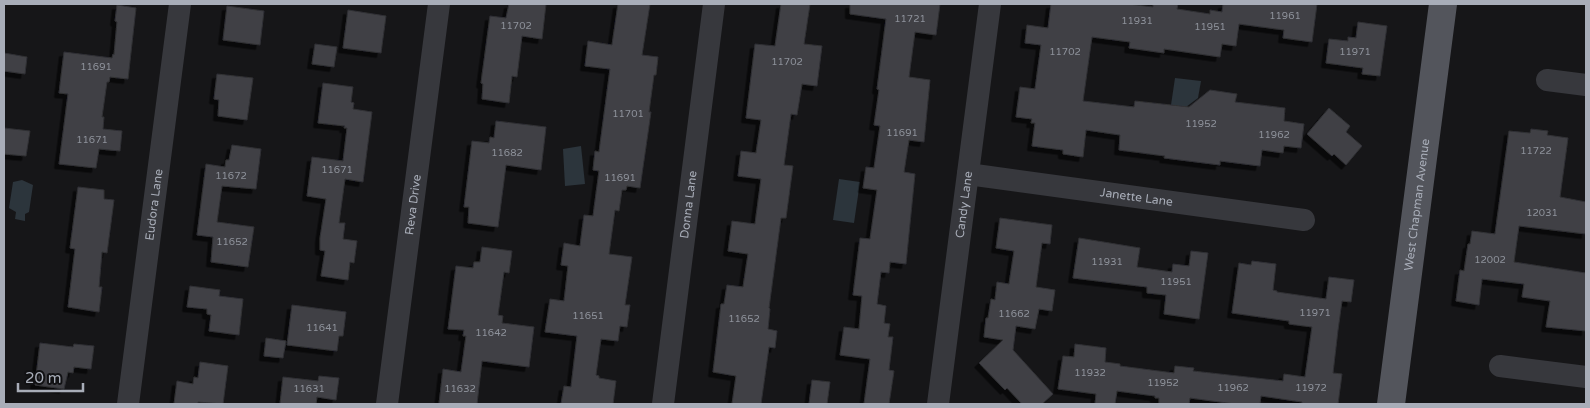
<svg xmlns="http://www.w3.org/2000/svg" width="1590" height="408" viewBox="0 0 1590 408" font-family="'Varela Round',sans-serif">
<defs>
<filter id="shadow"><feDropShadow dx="-4.5" dy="4.5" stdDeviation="0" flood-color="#0009"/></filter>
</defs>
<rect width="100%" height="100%" fill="#161618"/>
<!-- water -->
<g fill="#2c353c">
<path d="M1175 78 1201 81 1198 98 1186 107 1171 105Z"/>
<path d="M581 146 585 184 565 186 563 149Z"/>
<path d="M839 179 860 182 854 223 833 220Z"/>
<path d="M22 180 33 185 29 212 25 214V221L15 219 16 212 9 208 13 182Z"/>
</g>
<!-- building -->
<g fill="#404145" stroke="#303034" filter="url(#shadow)">
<path d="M509 4H546L542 39 522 36 517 77 512 76 509 103 482 99 483 84 481 83 490 16 506 18Z"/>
<path d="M618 4H650L642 55 658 57 656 75H654L649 112H651L640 188 627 186 626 190H622L619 211 615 210 609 254 632 257 625 305H630L627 327 620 326 618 341 601 339 596 375 599 376V378L616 381 613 404H561L564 386 571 387 577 336 545 332 550 299 564 301 568 266 561 265 564 243 580 246 584 215 593 216 599 171 593 170 595 151 599 152 610 69 585 66 588 41 612 45Z"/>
<path d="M781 4H810L804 44 822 46 817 86 802 84 797 115 791 114 784 165 793 166 786 218H781L769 308 770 309 768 329 777 331 775 348 769 347 761 404H732L736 376 713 372 721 304H724L727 285 743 287 748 254 728 251 732 221 755 224 761 179 738 176 741 151 756 153 761 120 746 118 755 44 775 46Z"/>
<path d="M850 4H940L936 35 915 32 909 77 930 80 924 142 909 140 904 172 915 174 906 264 890 262 889 273 881 272 877 304 886 306 884 323 890 324 888 337H893L889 370 894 371 889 404H864L870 359 840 355 844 327 859 329 862 296 853 295 860 238 870 239 877 190 863 188 866 167 874 168 880 126 874 125 879 90 877 89 886 19 850 14Z"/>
<path d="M1051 4H1128L1153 7V4H1178L1177 9 1210 14V10L1222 12 1223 4H1317L1312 42 1283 38 1284 30 1239 24 1236 46 1222 44 1220 57 1164 49V53L1129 48 1130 42 1092 37 1083 101 1134 107 1135 101 1189 107 1210 90 1237 94 1235 102 1285 108 1284 121 1304 124 1301 148 1284 146 1283 153 1262 150 1260 166 1220 161V165L1164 158 1165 156 1119 150 1120 135 1086 130 1083 157 1063 154V150L1032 146 1035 123H1031L1032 119 1016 117 1020 87 1035 89 1041 45 1025 43 1027 25 1048 28Z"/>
<path d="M117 5 136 8 128 79 110 77 109 82H107L102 117H104L103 129 122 131 120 151 99 149 96 168 59 164 68 94 59 93 64 52 112 58 113 54 114 55 117 22 115 21Z"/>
<path d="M227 6 264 11 260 45 223 40Z"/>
<path d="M348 10 386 16 381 53 343 48Z"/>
<path d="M1358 22 1387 26 1380 76 1362 74 1363 68 1326 63 1329 39 1348 41V37L1356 38Z"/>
<path d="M315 44 337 47 334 67 312 64Z"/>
<path d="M4 53 27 57 25 74 4 71Z"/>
<path d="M217 74 253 78 247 120 218 116 219 100 214 99Z"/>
<path d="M323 83 353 87 351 102 354 103 353 109 372 112 363 182 345 179 339 223H345L343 239 357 241 354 263 350 262 348 280 321 276 325 251 320 250V238L326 199 307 196 312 157 343 161 347 128H344L345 126 318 123Z"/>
<path d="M1329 108 1350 126 1346 132 1362 146 1346 165 1334 154 1332 156 1307 134Z"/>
<path d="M496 121 546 127 541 170 506 165 498 227 468 223 469 207H464L472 141 489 143 490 137 494 138Z"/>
<path d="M4 128 30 131 26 156 4 154Z"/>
<path d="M1531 129 1548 131 1547 135 1568 138 1560 197 1586 202V234L1519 226 1514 262 1586 273V331L1546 327 1550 301 1522 297 1524 284 1482 279 1479 305 1456 301 1460 270 1464 271 1468 244H1470L1472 231 1495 234 1509 131 1530 133Z"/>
<path d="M232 145 261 149 256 189 222 186 217 222 254 227 248 267 211 262 213 237 197 235 206 164 225 167 226 160H229Z"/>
<path d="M78 187 104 190V199L114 200 107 253 102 252 99 287H102L99 312 68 307 75 249 70 248Z"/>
<path d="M1000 218 1052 225 1050 244 1042 243 1036 287 1055 290 1052 311 1039 309 1035 329 1016 326 1013 350 1053 394 1042 404H1022L1007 388 1005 390 979 363 1003 340 984 337 986 318H988L991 299 995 300 997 282 1009 284 1014 251 996 248Z"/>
<path d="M1079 238 1140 248 1137 267 1172 272 1173 264 1189 266 1191 251 1208 253 1199 319 1164 314 1166 295 1147 293V287L1073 278Z"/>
<path d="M482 247 512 251 509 273 504 272 498 315 503 316 502 323 534 327 529 367 482 361 477 404H439L443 369 461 372 466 336H463L464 330 448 329 456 266 473 268 474 262H480Z"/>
<path d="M1252 261 1276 264 1273 290 1277 291V292L1326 299 1329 277 1354 280 1351 302 1342 301 1338 330 1333 373 1342 374 1338 404H1302V402L1261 396 1260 404H1235L1190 398 1189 404H1159V398H1155V396L1117 391 1115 404H1095L1096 394 1058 389 1063 356 1074 357 1075 344 1106 348 1105 362 1120 364V366L1174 373 1175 366 1194 368 1193 371 1283 381 1284 374 1305 377 1312 327 1289 324V321L1232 313 1239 263 1251 265Z"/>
<path d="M190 286 220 290 219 296 243 299 239 335 209 331 211 315 207 314V309L187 307Z"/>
<path d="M292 305 346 312 343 336H339L337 351 287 345Z"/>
<path d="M266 338 286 341 283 358 264 356Z"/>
<path d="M40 343 73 347 74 344 94 346 91 369 74 367 73 373 68 372 64 389 35 385Z"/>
<path d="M200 362 228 366 223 404 198 402V404H174L177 381 193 384 194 377 198 378Z"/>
<path d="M319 376 339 378 336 400 317 397 316 404H280L283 377 318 381Z"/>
<path d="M812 380 830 382 827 404H809Z"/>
</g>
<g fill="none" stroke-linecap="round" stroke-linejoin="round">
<!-- minor -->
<g stroke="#37383d" stroke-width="22">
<path d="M1547 80 1586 85"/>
<path id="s1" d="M968 174 1304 220"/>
<path d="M1500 366 1586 377"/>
<path id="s2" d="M128 404 180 4"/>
<path id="s3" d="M387 404 439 4"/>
<path id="s4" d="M663 404 714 4"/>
<path id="s5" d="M938 404 990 4"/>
</g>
<!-- primary -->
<path stroke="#53555c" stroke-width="28" id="s6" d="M1391 404 1443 4"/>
</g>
<g text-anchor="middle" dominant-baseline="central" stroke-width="5" stroke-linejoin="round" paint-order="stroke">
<!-- number labels -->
<g font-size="10" fill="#8e929b">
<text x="1285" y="16">11961</text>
<text x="910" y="19">11721</text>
<text x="1137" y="21">11931</text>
<text x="516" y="26">11702</text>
<text x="1210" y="27">11951</text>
<text x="1065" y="52">11702</text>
<text x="1355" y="52">11971</text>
<text x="787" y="62">11702</text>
<text x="96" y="67">11691</text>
<text x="628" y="114">11701</text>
<text x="1201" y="124">11952</text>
<text x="902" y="133">11691</text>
<text x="1274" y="135">11962</text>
<text x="92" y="140">11671</text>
<text x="1536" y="151">11722</text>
<text x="507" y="153">11682</text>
<text x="337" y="170">11671</text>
<text x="231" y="176">11672</text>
<text x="620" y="178">11691</text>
<text x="1542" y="213">12031</text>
<text x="232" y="242">11652</text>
<text x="1490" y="260">12002</text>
<text x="1107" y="262">11931</text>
<text x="1176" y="282">11951</text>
<text x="1315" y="313">11971</text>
<text x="1014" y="314">11662</text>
<text x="588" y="316">11651</text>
<text x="744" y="319">11652</text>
<text x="322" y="328">11641</text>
<text x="491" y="333">11642</text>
<text x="1090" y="373">11932</text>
<text x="1163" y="383">11952</text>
<text x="1233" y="388">11962</text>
<text x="1311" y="388">11972</text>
<text x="309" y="389">11631</text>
<text x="460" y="389">11632</text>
</g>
<!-- street labels -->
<g font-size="12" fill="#a8adb8" stroke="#111113">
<text stroke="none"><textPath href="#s1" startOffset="170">Janette Lane</textPath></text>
<text stroke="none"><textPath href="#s2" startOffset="201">Eudora Lane</textPath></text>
<text stroke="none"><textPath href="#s3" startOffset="201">Reva Drive</textPath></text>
<text stroke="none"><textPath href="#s4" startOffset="201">Donna Lane</textPath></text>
<text stroke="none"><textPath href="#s5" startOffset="201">Candy Lane</textPath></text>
<text stroke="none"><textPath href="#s6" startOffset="201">West Chapman Avenue</textPath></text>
</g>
</g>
<!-- border -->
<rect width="1590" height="408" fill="none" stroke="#a8adb8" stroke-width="10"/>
<!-- scale -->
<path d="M18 383v8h65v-8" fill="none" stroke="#a8adb8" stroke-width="2.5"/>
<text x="25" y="383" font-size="15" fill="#a8adb8" stroke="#111113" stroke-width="4" paint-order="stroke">20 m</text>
</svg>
